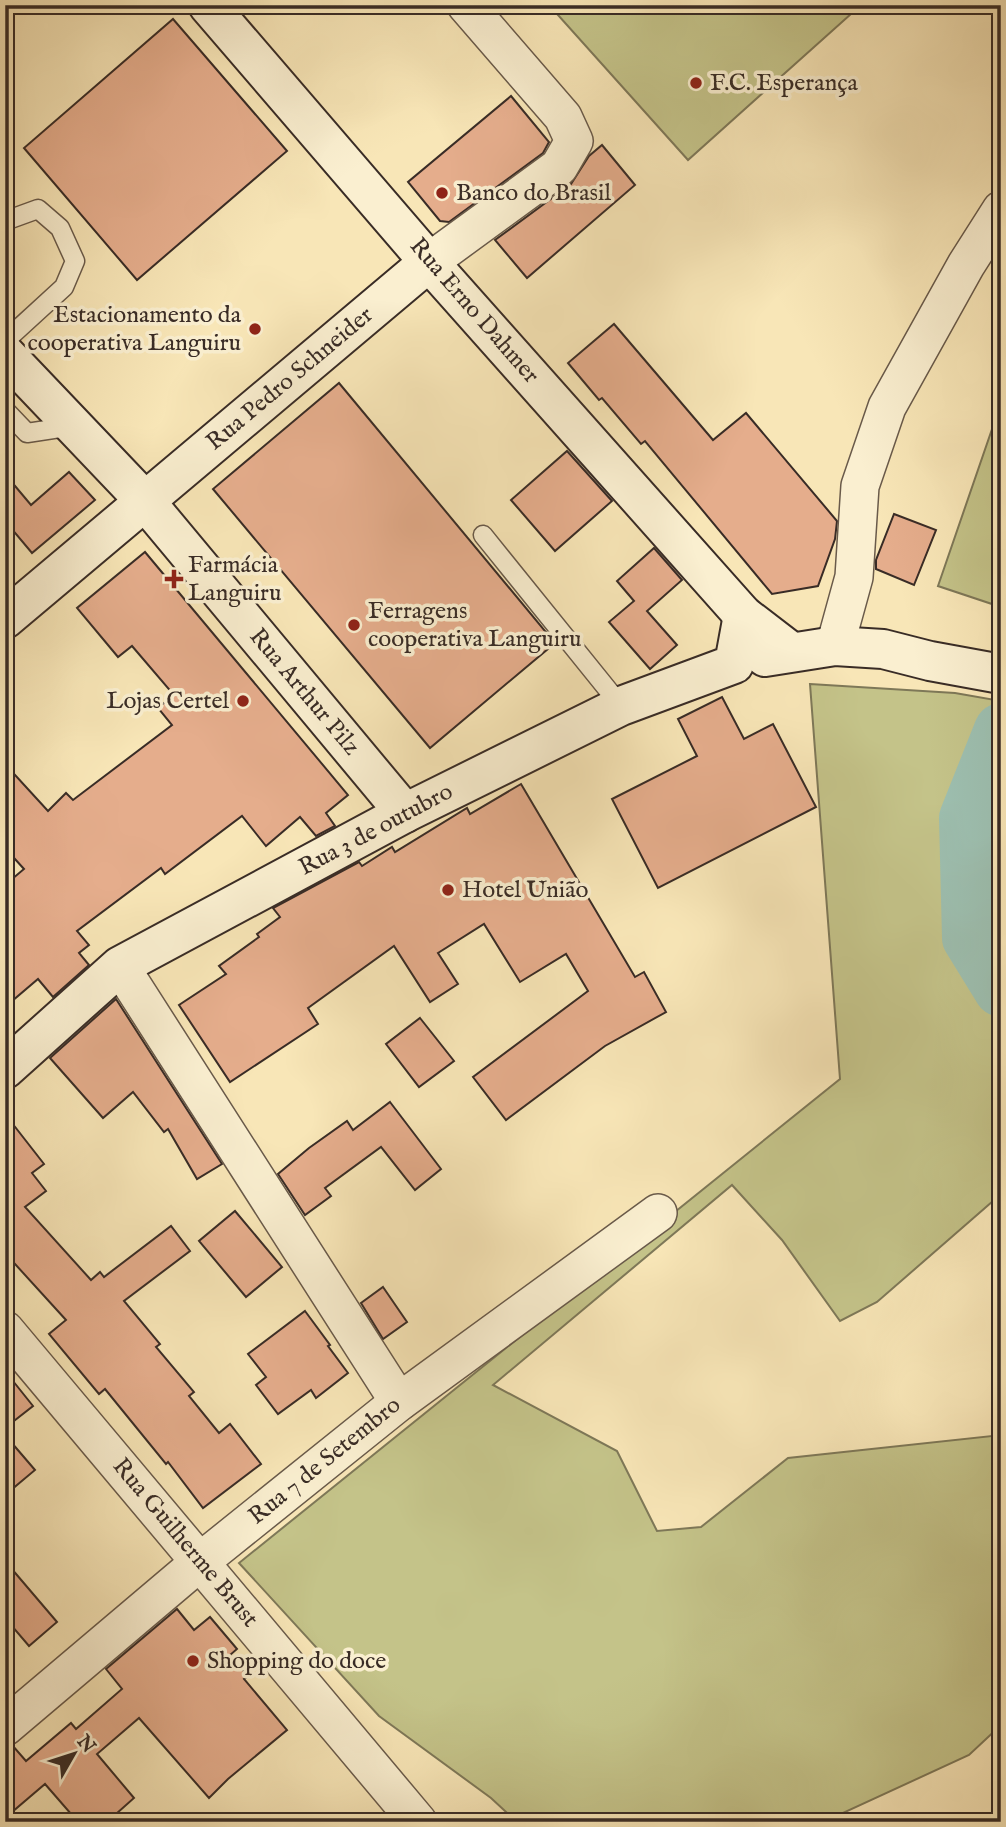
<svg xmlns="http://www.w3.org/2000/svg" width="1006" height="1827" viewBox="0 0 1006 1827" font-family="'IM FELL English',serif">
<rect width="100%" height="100%" fill="#f8e6b7"/>
<filter id="stains"><feTurbulence type="fractalNoise" baseFrequency=".00286" numOctaves="4"/><feColorMatrix values="0 0 0 0 .2 0 0 0 0 .09 0 0 0 0 .02 0 0 0 .5 -.17"/></filter>
<radialGradient id="worn" r=".72"><stop offset=".6" stop-color="#630" stop-opacity="0"/><stop offset="1" stop-color="#630" stop-opacity=".3"/></radialGradient>
<!-- green -->
<g fill="#c4c389" stroke="#7e7858" stroke-width="2">
<path d="M549 5H861L688 160Z"/>
<path d="M1001 403V607L938 586Z"/>
<path d="M810 684 955 693 1001 701V1194L877 1302 840 1321 782 1240 732 1185 493 1385 617 1451 657 1531 701 1527 788 1458 1001 1435V1725L969 1755 834 1817 835 1822H517L491 1798 379 1716 239 1563 840 1079Z"/>
</g>
<g fill="none" stroke-linecap="round" stroke-linejoin="round">
<!-- river -->
<path stroke="#9dbfb0" stroke-width="54" d="M1001 730 966 818 969 938 1001 990"/>
</g>
<!-- building -->
<g fill="#e5ad8c" stroke="#392c26" stroke-width="2">
<path d="M173 19 287 151 137 280 24 148Z"/>
<path d="M511 96 549 142 543 153 449 222 440 221 408 182Z"/>
<path d="M602 145 635 185 527 278 495 240 571 184 589 156Z"/>
<path d="M614 324 713 440 746 413 837 521 835 539 818 586 772 594 645 441 641 444 602 398 599 400 568 363Z"/>
<path d="M339 383 555 643 430 748 213 489Z"/>
<path d="M567 451 612 501 555 551 511 500Z"/>
<path d="M69 472 95 500 32 553 5 521V474L31 505Z"/>
<path d="M894 514 936 530 914 585 876 569V560Z"/>
<path d="M654 548 682 580 647 611 677 645 650 669 609 622 634 601 617 581Z"/>
<path d="M145 552 348 795 326 813 335 826 316 836 300 817 266 846 242 816 165 874 161 868 77 931 89 945 79 953 89 965 53 997 38 979 5 1007V885L24 869 5 848V764L48 811 66 793 73 800 172 725 158 708 174 695 132 646 118 657 77 608Z"/>
<path d="M722 697 744 739 773 724 816 807 658 888 612 799 697 756 678 719Z"/>
<path d="M521 784 635 977 644 972 666 1012 605 1046 506 1120 473 1077 588 991 566 954 520 982 484 924 438 953 458 984 430 1002 394 946 308 1008 318 1024 230 1082 179 1005 226 974 219 966 259 937 257 934 280 917 273 908 359 862 362 866 392 847 395 852 467 808 470 814Z"/>
<path d="M116 999 222 1164 197 1179 168 1129 164 1132 133 1092 103 1118 50 1058Z"/>
<path d="M420 1018 454 1061 419 1087 386 1044Z"/>
<path d="M390 1102 441 1169 415 1190 381 1147 325 1188 331 1196 305 1215 278 1174 309 1148 347 1121 353 1130Z"/>
<path d="M5 1114 44 1164 32 1173 46 1191 25 1207 91 1280 100 1272 104 1277 171 1226 190 1251 124 1301 160 1344 156 1347 194 1392 189 1396 219 1433 230 1424 261 1464 203 1508 168 1462 166 1464 105 1389 99 1394 49 1334 66 1320 5 1253Z"/>
<path d="M235 1211 282 1267 246 1297 199 1241Z"/>
<path d="M383 1287 407 1322 383 1339 361 1303Z"/>
<path d="M305 1311 330 1345 328 1346 348 1373 316 1398 311 1390 278 1414 256 1385 266 1377 248 1354Z"/>
<path d="M5 1371 33 1406 5 1428Z"/>
<path d="M5 1435 35 1470 5 1495Z"/>
<path d="M5 1561 57 1622 29 1646 5 1618Z"/>
<path d="M177 1609 194 1630 210 1617 237 1649 230 1655 248 1676 244 1679 287 1730 228 1779 209 1798 139 1718 97 1754 134 1798 107 1822H78L45 1784 5 1818V1747L13 1746 26 1761 71 1723 76 1729 122 1689 106 1669Z"/>
</g>
<g fill="none" stroke-linecap="round" stroke-linejoin="round">
<defs>
<g id="lane">
<path d="M5 221 38 209 60 228 75 261 64 287 5 341"/>
<path d="M5 410 27 433 73 426"/>
<path d="M483 535 621 706"/>
</g>
<g id="street">
<path d="M429 262 559 167 574 141 563 117 466 5"/>
<path d="M835 646 854 577 860 486 887 407 966 265 1001 210"/>
<path d="M120 966 399 1402"/>
<path d="M5 1330 418 1822"/>
<path d="M5 1727 201 1561 399 1402 658 1213"/>
</g>
<g id="secondary">
<path d="M208 5 429 262 743 615 790 651"/>
<path d="M5 354 145 501 405 813"/>
<path d="M5 619 429 262"/>
<path d="M765 657 835 646 883 649 930 661 1001 674"/>
<path d="M5 1069 120 966 405 813 621 706 734 664 743 615"/>
</g>
</defs>
<!-- lane casing -->
<use href="#lane" stroke="#695a4a" stroke-width="21"/>
<!-- street casing -->
<use href="#street" stroke="#695a4a" stroke-width="40"/>
<!-- secondary casing -->
<use href="#secondary" stroke="#392c26" stroke-width="42"/>
<!-- lane -->
<use href="#lane" stroke="#faefd0" stroke-width="18"/>
<!-- street -->
<use href="#street" stroke="#faefd0" stroke-width="37"/>
<!-- secondary -->
<use href="#secondary" stroke="#faefd0" stroke-width="38"/>
</g>
<!-- markers -->
<g fill="#8f2418" stroke="#faefd0" stroke-width="2.5">
<circle cx="696" cy="83" r="7"/>
<circle cx="442" cy="193" r="7"/>
<circle cx="255" cy="329" r="7"/>
<path d="M170.5 568.5h7v7h7v7h-7v7h-7v-7h-7v-7h7z"/>
<circle cx="354" cy="625" r="7"/>
<circle cx="243" cy="701" r="7"/>
<circle cx="448" cy="890" r="7"/>
<circle cx="193" cy="1661" r="7"/>
</g>
<g text-anchor="middle" dominant-baseline="central" stroke-width="7" stroke-linejoin="round" paint-order="stroke">
<!-- poi labels -->
<g font-size="24" fill="#392c26" stroke="#faefd0" text-anchor="start">
<text x="710" y="83">F.C. Esperança</text>
<text x="456" y="193">Banco do Brasil</text>
<text x="241" y="315" text-anchor="end">Estacionamento da<tspan x="241" dy="28">cooperativa Languiru</tspan></text>
<text x="188" y="565">Farmácia<tspan x="188" dy="28">Languiru</tspan></text>
<text x="368" y="611">Ferragens<tspan x="368" dy="28">cooperativa Languiru</tspan></text>
<text x="229" y="701" text-anchor="end">Lojas Certel</text>
<text x="462" y="890">Hotel União</text>
<text x="207" y="1661">Shopping do doce</text>
</g>
<!-- street labels -->
<g font-size="24" fill="#392c26" stroke="#faefd0">
<text transform="translate(474 311) rotate(49)">Rua Erno Dahmer</text>
<text transform="translate(290 379) rotate(-40)">Rua Pedro Schneider</text>
<text transform="translate(304 692) rotate(50)">Rua Arthur Pilz</text>
<text transform="translate(376 830) rotate(-28)">Rua 3 de outubro</text>
<text transform="translate(325 1461) rotate(-39)">Rua 7 de Setembro</text>
<text transform="translate(185 1543) rotate(50)">Rua Guilherme Brust</text>
</g>
</g>
<!-- margin -->
<rect width="1006" height="1827" fill="none" stroke="#f8e6b7" stroke-width="28"/>
<rect x="7" y="7" width="992" height="1813" fill="none" stroke="#392c26" stroke-width="3.5"/>
<rect x="14" y="14" width="978" height="1799" fill="none" stroke="#392c26" stroke-width="2"/>
<!-- north arrow -->
<g transform="translate(74 1754) rotate(51)" stroke="#faefd0" stroke-width="5" paint-order="stroke">
<path d="M0-5L12 26L0 18L-12 26Z" fill="#392c26"/>
<text y="-10" font-size="19" font-weight="bold" text-anchor="middle" fill="#392c26">N</text>
</g>
<rect width="100%" height="100%" filter="url(#stains)"/>
<rect width="100%" height="100%" fill="url(#worn)"/>
</svg>
